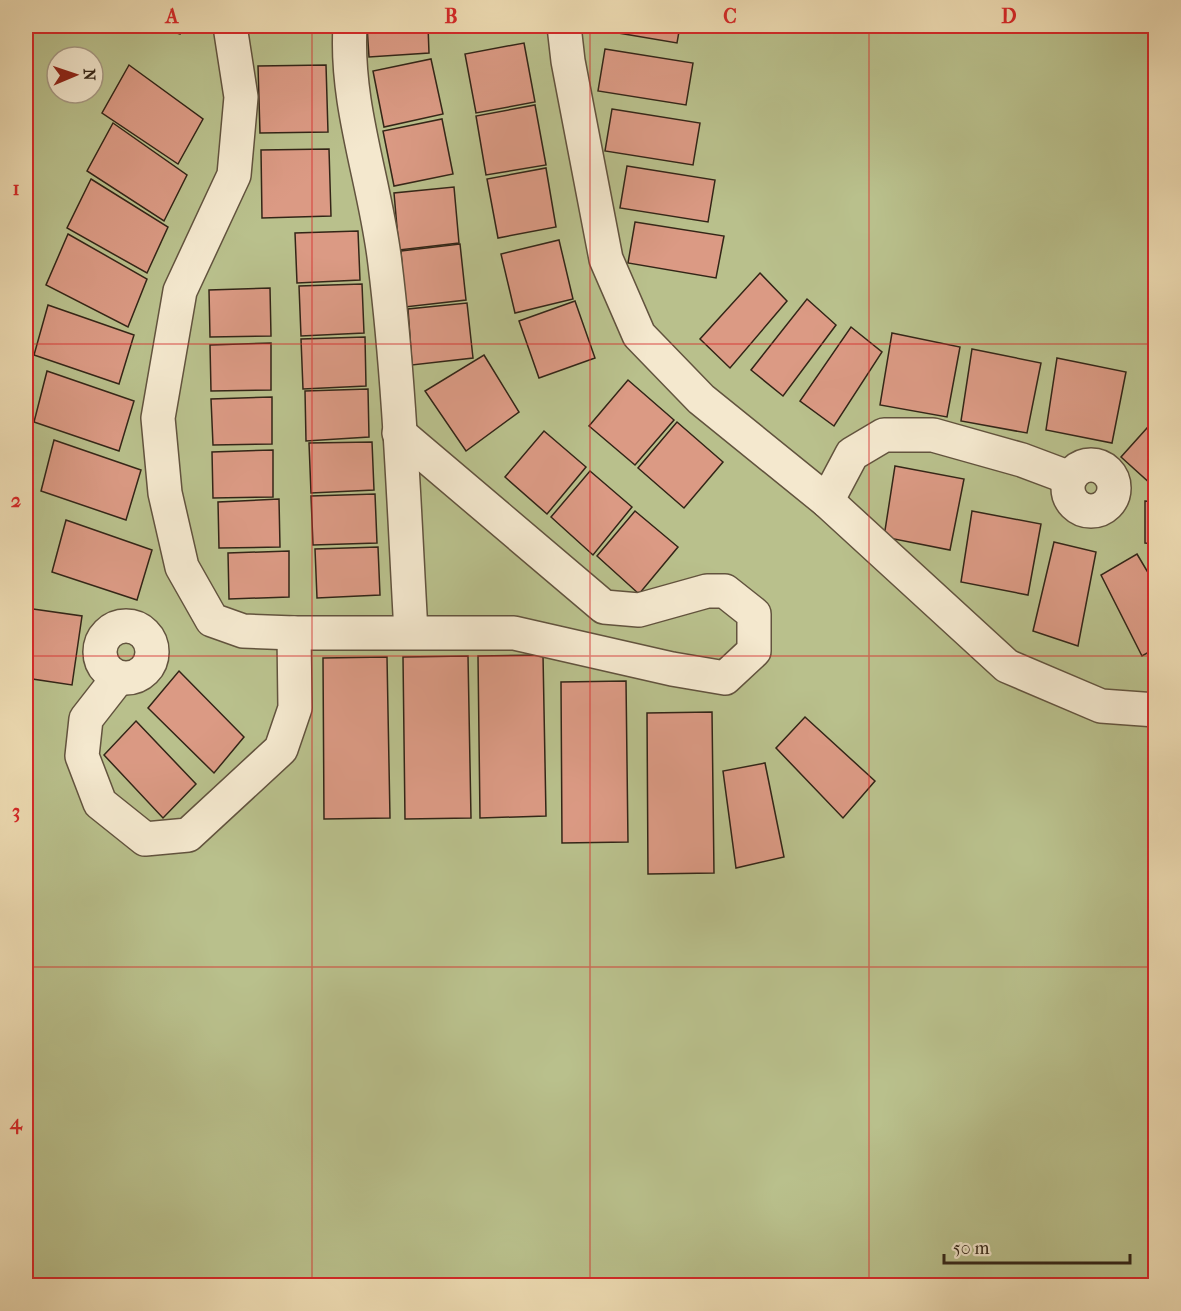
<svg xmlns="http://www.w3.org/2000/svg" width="1181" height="1311" viewBox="0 0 1181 1311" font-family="'IM FELL French Canon',serif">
<rect width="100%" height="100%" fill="#eedcb3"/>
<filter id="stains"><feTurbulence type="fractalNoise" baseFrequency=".00333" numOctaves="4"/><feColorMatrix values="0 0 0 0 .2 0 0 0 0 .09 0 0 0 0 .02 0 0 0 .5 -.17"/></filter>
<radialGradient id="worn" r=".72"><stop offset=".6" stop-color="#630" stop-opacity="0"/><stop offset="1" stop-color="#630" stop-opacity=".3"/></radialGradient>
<!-- green -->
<path fill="#b9c08c" stroke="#767252" stroke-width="1.5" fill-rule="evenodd" d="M26 26H1155V1285H26ZM57 57H93V93H57Z"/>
<!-- building -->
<g fill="#db9a84" stroke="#332517" stroke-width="1.5">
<path d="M156 26H182L180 34Z"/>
<path d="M367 26H428L429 53 369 57Z"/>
<path d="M589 26H680L677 43 589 28Z"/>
<path d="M524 43 535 102 476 113 465 54Z"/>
<path d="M605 49 693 63 686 105 598 91Z"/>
<path d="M431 59 443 114 384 127 373 71Z"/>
<path d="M129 65 203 119 178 164 102 113Z"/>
<path d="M326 65 328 132 260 133 258 66Z"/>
<path d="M535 105 546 165 486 175 476 116Z"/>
<path d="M612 109 700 123 693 165 605 151Z"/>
<path d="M442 119 453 174 394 186 383 131Z"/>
<path d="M113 123 187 175 164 221 87 171Z"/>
<path d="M329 149 331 216 262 218 261 150Z"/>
<path d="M627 166 715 180 708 222 620 208Z"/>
<path d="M546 168 556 227 498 238 487 179Z"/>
<path d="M91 179 168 227 147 273 67 228Z"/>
<path d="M454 187 459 243 399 250 394 193Z"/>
<path d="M635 222 724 236 716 278 628 263Z"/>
<path d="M358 231 360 280 297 283 295 233Z"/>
<path d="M68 234 147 279 128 327 46 285Z"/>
<path d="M559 240 573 299 515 313 501 254Z"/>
<path d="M460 244 466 300 405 307 401 251Z"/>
<path d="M760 273 787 301 730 368 700 339Z"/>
<path d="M362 284 364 333 301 336 299 286Z"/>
<path d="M270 288 271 336 210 337 209 290Z"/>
<path d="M807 299 836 325 783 396 751 370Z"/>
<path d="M575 301 595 358 539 378 519 321Z"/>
<path d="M467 303 473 358 412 365 408 309Z"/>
<path d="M48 305 134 335 119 384 34 355Z"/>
<path d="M851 327 882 352 834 426 800 401Z"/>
<path d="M892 333 960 347 947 417 880 405Z"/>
<path d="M365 337 366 386 303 389 301 339Z"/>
<path d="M271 343V390L211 391 210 345Z"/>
<path d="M972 349 1041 363 1027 433 961 421Z"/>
<path d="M484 355 519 412 466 451 425 391Z"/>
<path d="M1057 358 1126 372 1112 443 1046 430Z"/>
<path d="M47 371 134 401 119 451 34 422Z"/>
<path d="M628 380 674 420 635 465 589 426Z"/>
<path d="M368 389 369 437 306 441 305 391Z"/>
<path d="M272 397V444L213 445 211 399Z"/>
<path d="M1156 418V482L1152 485 1121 457Z"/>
<path d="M677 422 723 462 684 508 638 468Z"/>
<path d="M544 431 586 467 547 514 505 477Z"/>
<path d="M54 440 141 470 126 520 41 491Z"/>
<path d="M372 442 374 490 311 493 309 443Z"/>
<path d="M273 450V497L213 498 212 452Z"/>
<path d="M895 466 964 479 950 550 884 537Z"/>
<path d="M590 471 632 507 593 555 551 517Z"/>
<path d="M375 494 377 543 313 545 311 496Z"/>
<path d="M279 499 280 547 219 548 218 502Z"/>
<path d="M1145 501 1156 502V544L1145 543Z"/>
<path d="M635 511 678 547 639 594 597 556Z"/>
<path d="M972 511 1041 524 1028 595 961 582Z"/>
<path d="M66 520 152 550 137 600 52 572Z"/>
<path d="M1054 542 1096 552 1078 646 1033 631Z"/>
<path d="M378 547 380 595 317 598 315 549Z"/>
<path d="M289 551V597L229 599 228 553Z"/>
<path d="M1137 554 1156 586V648L1142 656 1101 575Z"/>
<path d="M26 608 82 616 72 685 26 678Z"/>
<path d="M543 655 546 816 480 818 478 656Z"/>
<path d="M468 656 471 818 405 819 403 657Z"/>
<path d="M387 657 390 818 324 819 323 658Z"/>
<path d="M179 671 244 737 214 773 148 708Z"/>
<path d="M626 681 628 842 562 843 561 682Z"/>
<path d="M712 712 714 873 648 874 647 713Z"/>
<path d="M805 717 875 781 843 818 776 748Z"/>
<path d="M136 721 196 784 163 818 104 755Z"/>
<path d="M765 763 784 857 736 868 723 771Z"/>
</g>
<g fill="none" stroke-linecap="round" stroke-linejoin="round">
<defs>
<g id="minor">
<path d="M230 26 241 97 234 175 180 291 158 418 165 493 182 567 212 620 243 631 294 633"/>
<path d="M350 26C345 106 376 184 385 264 400 386 404 510 411 632"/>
<path d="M564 26 568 61 606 259 639 335 701 399 827 501 1007 666 1101 706 1156 710"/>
<circle cx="1091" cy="488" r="23"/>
<path d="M827 501 852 454 884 435H933L1022 460 1070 478"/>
<circle cx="126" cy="652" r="26"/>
<path d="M118 678 86 719 82 756 100 803 145 839 188 835 281 749 295 708 294 633H514L672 669 725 678 754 651V614L725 591H707L639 610 604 607 399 433"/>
</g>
</defs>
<!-- minor casing -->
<use href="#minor" stroke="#62533e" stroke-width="36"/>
<!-- minor -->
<use href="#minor" stroke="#f4e8ce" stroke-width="33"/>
</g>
<!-- grid -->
<path fill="none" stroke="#d62828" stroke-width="1.5" stroke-opacity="0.55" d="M312 26V1286M590 26V1286M869 26V1286M26 344H1156M26 656H1156M26 967H1156"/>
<!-- margin -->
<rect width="1181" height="1311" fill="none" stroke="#eedcb3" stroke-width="66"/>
<!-- north arrow -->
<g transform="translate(75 75) rotate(88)"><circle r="28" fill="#f4e8ce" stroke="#a79a85" stroke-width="1.5"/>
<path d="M0-4.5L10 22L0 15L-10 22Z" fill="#8f2418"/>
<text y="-9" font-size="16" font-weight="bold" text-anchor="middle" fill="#332517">N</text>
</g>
<!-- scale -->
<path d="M944 1254v9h186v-9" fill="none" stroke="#332517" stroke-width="3"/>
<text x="953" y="1254" font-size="18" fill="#332517" stroke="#f4e8ce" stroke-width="4.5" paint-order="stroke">50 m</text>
<rect x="33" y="33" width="1115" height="1245" fill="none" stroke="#d62828" stroke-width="2"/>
<g font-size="20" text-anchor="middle" font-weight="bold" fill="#d62828">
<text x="172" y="23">A</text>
<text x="451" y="23">B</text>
<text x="730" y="23">C</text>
<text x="1009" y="23">D</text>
<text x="16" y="195">1</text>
<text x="16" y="507">2</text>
<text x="16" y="818">3</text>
<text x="16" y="1129">4</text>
</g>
<rect width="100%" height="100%" filter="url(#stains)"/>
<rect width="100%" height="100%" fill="url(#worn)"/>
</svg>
